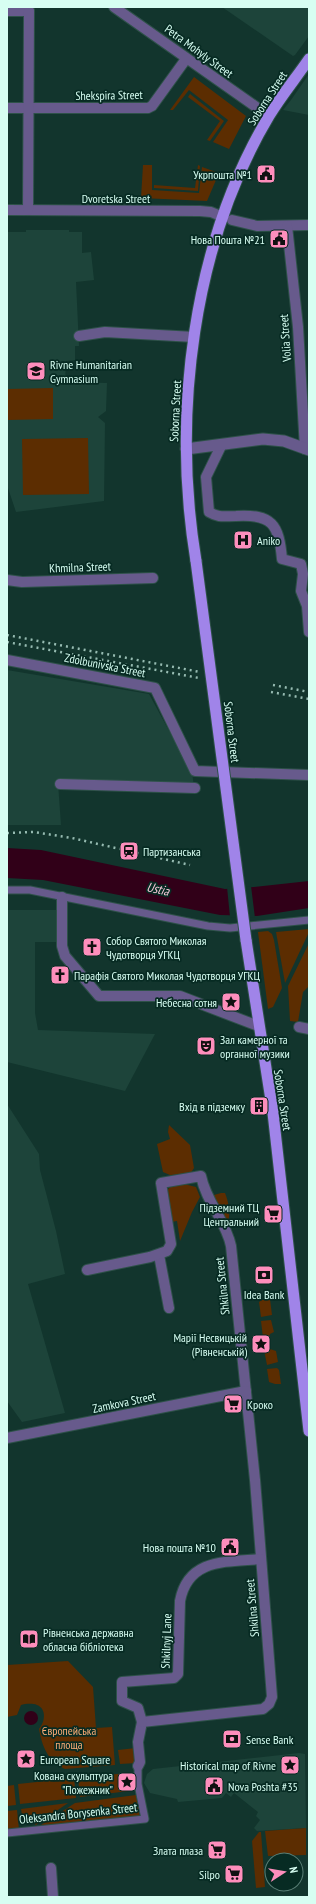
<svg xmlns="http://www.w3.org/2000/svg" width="316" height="1904" viewBox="0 0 316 1904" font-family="'PT Sans Narrow',sans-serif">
<rect width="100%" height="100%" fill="#12352d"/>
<!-- built -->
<g fill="#1d443a">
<path d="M222 7H309V36L295 55 293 56Z"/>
<path d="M309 74V115L283 110 291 100Z"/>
<path d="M26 230H69V232H82V253L91 252 94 280 76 282 79 346H75V360L66 361 65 382 107 383 106 411 98 417 105 423 104 501 16 512 7 485V232H26Z"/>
<path d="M7 670 149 694 192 773 194 786 58 783 61 825H7Z"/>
<path d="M7 910H58L56 942H35V1013L38 1030 155 1034 125 1091 7 1062Z"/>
<path d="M7 1104 39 1154 40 1170 56 1231 65 1274 28 1284 65 1413 22 1422 7 1401Z"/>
<path d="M299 1753 305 1754 306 1828 257 1831 254 1828 260 1820 256 1816 258 1812 234 1793 231 1797 226 1793 222 1798 178 1802 177 1799 150 1793 144 1783 147 1774 153 1769Z"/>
</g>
<!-- green -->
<g fill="#5c2d01">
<path d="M194 77 246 116 229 149 213 142 228 120 189 90 173 110H170Z"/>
<path d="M190 94 224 121 210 141 207 140 220 121 188 97Z"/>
<path d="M143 165H152V190L199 193 202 167 219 173 207 201 141 198Z"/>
<path d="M198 165 200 166 198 191 154 188V185L195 188Z"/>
<path d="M53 388V419L7 420V389Z"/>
<path d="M88 438 89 494 23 495 22 439Z"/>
<path d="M309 929V932L285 983 276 932Z"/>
<path d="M268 931 272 934 274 940 282 988 273 1007 268 1009 258 932Z"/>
<path d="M309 943V986L303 992 298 1022 290 1021 288 986Z"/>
<path d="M169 1125 190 1145 194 1168 190 1174 170 1175 163 1172 157 1144 170 1139 168 1132Z"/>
<path d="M184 1184 196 1187 200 1197 192 1212 180 1241 177 1221 171 1222 166 1193C169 1185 176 1185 184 1184Z"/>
<path d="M221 1193H225C228 1200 231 1214 228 1221H224L213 1199 214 1195Z"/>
<path d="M270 1299 272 1315 261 1317 259 1302 262 1300Z"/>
<path d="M271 1320 274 1332 270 1334 269 1337 263 1338 261 1321Z"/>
<path d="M270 1349 276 1351 278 1362 267 1365 264 1350Z"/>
<path d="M277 1368 279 1370 281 1384H275L269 1382 267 1369Z"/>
<path d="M68 1661 93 1687 96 1728 112 1727 115 1765 65 1769C48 1762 42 1746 39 1729 45 1722 47 1709 37 1705 32 1703 25 1704 21 1705L17 1715 7 1717V1665Z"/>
<path d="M136 1748 137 1763 120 1764 118 1750Z"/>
<path d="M127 1773 129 1791 80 1797 78 1778Z"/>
<path d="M74 1778 76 1798 20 1804 18 1784Z"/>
<path d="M14 1785 16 1805 7 1806V1786Z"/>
<path d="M136 1795 140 1817 38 1827 75 1803Z"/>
<path d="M68 1803 36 1825 22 1815 21 1809Z"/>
<path d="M17 1810 19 1830 7 1831V1811Z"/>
<path d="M306 1828V1855L268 1856 265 1831Z"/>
<path d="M259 1832H261L265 1887 256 1888 252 1841Z"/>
</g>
<!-- water -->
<g fill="#310018">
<path d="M7 848 41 850 225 889 254 887 309 881V908L257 916 220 915 43 880 7 878Z"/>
<circle cx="31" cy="1718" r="7"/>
</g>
<!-- pier -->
<path fill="#12352d" d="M251 886 255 918 230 917 227 887Z"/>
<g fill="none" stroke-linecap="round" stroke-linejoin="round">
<defs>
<g id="pedestrian">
<path d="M7 890H30L208 926 230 928 309 920"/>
<path d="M7 1833 145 1819 138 1784V1766"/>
</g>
<g id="minor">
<path d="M114 7 269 116"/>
<path d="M7 11H29"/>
<path d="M7 108H148L152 106 186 59"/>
<path d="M7 210 200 211 211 212 223 217"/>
<path d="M28 210 29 11"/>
<path d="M232 220 257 226 309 225"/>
<path d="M287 226 298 327 305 449"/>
<path d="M79 336 105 332 194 337"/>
<path d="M222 444 206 477 209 512C219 518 224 516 236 516 272 514 279 524 282 559L301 564 303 574 301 591 307 606 309 632"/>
<path d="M7 580 22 582 153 578"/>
<path d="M7 660 155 688 195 771 309 775"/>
<path d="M60 784 195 788"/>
<path d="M62 897V946L65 956 99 996H180L258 1026"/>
<path d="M299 1027 309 1029"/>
<path d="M159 1255 169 1308"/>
<path d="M87 1270 150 1257 167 1251 171 1244 161 1183 201 1176C206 1202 226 1221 231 1246L255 1480 272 1697 269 1704 263 1709 142 1722 138 1742 140 1762 138 1766"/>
<path d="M7 1438 246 1391"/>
<path d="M142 1722 138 1708 122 1701V1682L174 1678 178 1674 180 1601C188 1558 227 1562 261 1559"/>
<path d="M51 1868 53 1897"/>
</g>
<path id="tertiary" d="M186 449 263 439 284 441 309 450"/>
<g id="primary">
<path d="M196 561C172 415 192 245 269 116 281 96 296 78 309 59"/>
<path d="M246 940 273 1113 309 1431"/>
</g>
</defs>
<!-- pedestrian casing -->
<use href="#pedestrian" stroke="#2e5149" stroke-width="9"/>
<!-- minor casing -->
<use href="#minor" stroke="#2e5149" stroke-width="12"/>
<!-- tertiary casing -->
<use href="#tertiary" stroke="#2e5149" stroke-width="13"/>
<!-- primary casing -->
<use href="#primary" stroke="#2e5149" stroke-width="13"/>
<!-- pedestrian -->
<use href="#pedestrian" stroke="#675a8c" stroke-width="7"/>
<!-- minor -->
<use href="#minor" stroke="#675a8c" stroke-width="10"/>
<!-- tertiary -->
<use href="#tertiary" stroke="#675a8c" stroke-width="11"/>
<!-- primary -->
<use href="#primary" stroke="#a084e9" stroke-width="11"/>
<!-- rail -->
<g stroke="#96bbb1" stroke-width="2.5" stroke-dasharray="2 4" stroke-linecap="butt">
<path d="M7 635 200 672"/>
<path d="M7 642 199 678"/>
<path d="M273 685 309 692"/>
<path d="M271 692 309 699"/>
<path d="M7 833 34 832 72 838 190 865"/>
</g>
<defs>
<path id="primary-bridge" d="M196 561 246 940"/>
</defs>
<!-- primary-bridge casing -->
<use href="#primary-bridge" stroke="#2e5149" stroke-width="13" stroke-linecap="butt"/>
<!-- primary-bridge -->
<use href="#primary-bridge" stroke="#a084e9" stroke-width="11"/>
</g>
<!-- icons -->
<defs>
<symbol id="civic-square" viewBox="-11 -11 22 22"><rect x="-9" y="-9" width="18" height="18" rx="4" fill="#fe8ebc" stroke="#072b23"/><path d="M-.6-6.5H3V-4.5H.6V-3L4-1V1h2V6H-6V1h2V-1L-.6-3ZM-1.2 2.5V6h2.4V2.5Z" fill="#111"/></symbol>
<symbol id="school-square" viewBox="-11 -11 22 22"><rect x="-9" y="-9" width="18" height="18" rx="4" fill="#fe8ebc" stroke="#072b23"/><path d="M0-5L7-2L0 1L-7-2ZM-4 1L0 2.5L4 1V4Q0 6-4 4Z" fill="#111"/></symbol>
<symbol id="hospital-square" viewBox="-11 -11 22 22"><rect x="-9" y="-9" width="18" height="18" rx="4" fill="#fe8ebc" stroke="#072b23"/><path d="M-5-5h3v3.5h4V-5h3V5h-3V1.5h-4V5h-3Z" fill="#111"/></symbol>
<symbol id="station-square" viewBox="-11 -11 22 22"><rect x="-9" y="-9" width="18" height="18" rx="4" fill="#fe8ebc" stroke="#072b23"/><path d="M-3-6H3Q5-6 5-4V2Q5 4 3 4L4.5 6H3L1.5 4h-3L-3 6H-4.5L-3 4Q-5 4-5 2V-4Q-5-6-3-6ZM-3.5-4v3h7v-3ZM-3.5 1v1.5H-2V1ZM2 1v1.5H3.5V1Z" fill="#111"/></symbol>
<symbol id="church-square" viewBox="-11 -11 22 22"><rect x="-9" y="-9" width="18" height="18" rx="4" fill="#fe8ebc" stroke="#072b23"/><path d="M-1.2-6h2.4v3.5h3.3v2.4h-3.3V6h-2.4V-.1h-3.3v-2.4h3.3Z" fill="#111"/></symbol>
<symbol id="sight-square" viewBox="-11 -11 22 22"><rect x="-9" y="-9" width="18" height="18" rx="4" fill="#fe8ebc" stroke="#072b23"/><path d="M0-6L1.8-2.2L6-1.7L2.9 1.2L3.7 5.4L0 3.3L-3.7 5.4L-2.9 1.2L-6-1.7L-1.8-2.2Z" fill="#111"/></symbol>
<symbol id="theatre-square" viewBox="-11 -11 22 22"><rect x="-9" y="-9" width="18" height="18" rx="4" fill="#fe8ebc" stroke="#072b23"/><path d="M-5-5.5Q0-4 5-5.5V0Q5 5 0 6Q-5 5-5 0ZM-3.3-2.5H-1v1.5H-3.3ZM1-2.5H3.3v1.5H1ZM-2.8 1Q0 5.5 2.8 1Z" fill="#111"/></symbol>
<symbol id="building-square" viewBox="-11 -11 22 22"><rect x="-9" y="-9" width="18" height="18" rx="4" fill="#fe8ebc" stroke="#072b23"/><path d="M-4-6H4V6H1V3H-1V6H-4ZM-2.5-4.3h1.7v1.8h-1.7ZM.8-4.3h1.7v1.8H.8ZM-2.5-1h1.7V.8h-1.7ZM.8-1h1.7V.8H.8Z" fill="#111"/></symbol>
<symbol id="supermarket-square" viewBox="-11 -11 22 22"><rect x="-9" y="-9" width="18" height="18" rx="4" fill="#fe8ebc" stroke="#072b23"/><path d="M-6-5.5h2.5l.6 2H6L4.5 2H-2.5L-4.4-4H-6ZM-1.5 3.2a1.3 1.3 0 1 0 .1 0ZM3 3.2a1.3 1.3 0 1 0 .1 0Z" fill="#111"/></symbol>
<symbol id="bank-square" viewBox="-11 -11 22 22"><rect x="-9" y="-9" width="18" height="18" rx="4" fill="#fe8ebc" stroke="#072b23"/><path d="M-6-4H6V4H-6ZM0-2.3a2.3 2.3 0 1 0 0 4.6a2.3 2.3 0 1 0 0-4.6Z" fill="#111"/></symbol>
<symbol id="library-square" viewBox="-11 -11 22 22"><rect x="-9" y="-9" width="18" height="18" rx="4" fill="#fe8ebc" stroke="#072b23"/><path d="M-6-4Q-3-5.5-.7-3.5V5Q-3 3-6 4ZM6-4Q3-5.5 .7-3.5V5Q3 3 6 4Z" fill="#111"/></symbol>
</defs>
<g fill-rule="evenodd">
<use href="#civic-square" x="255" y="163" width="22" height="22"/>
<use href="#civic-square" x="268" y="228" width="22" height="22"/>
<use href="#school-square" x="25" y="360" width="22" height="22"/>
<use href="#hospital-square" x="232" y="529" width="22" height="22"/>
<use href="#station-square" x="118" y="840" width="22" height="22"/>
<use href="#church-square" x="81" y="936" width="22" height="22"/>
<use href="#church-square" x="49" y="964" width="22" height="22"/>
<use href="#sight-square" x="220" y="991" width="22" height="22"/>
<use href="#theatre-square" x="195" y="1035" width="22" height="22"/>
<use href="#building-square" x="248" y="1095" width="22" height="22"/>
<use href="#supermarket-square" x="262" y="1203" width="22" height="22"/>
<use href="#bank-square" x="253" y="1264" width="22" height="22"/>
<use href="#sight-square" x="250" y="1333" width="22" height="22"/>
<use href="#supermarket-square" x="222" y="1393" width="22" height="22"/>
<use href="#civic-square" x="219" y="1536" width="22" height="22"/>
<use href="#library-square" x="18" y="1628" width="22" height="22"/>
<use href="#bank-square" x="221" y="1728" width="22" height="22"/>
<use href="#sight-square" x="15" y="1748" width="22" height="22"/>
<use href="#sight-square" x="279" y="1754" width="22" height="22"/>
<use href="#sight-square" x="116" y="1771" width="22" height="22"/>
<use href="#civic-square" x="203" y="1775" width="22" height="22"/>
<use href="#supermarket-square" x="206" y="1839" width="22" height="22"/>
<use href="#supermarket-square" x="223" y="1863" width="22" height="22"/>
</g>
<g text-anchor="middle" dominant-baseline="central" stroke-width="3.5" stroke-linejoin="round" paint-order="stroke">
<!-- street labels -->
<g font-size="12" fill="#d7fef2" stroke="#072b23">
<text transform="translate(199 51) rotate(36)">Petra Mohyly Street</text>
<text transform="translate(109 95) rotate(-1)">Shekspira Street</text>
<text transform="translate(267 98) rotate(-57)">Soborna Street</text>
<text x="116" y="198">Dvoretska Street</text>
<text transform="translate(285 338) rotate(-94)">Volia Street</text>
<text transform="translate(175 411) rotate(-87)">Soborna Street</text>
<text transform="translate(80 567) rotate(-2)">Khmilna Street</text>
<text transform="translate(105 665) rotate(11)">Zdolbunivska Street</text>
<text transform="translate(232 732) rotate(83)">Soborna Street</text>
<text transform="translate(283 1100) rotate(81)">Soborna Street</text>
<text transform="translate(222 1286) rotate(-96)">Shkilna Street</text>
<text transform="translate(124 1402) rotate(-12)">Zamkova Street</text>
<text transform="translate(252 1608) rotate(-95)">Shkilna Street</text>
<text transform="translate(166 1641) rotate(-88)">Shkilnyj Lane</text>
<text transform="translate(78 1813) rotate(-6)">Oleksandra Borysenka Street</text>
</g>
<!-- poi labels -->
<g font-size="12" fill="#d7fef2" stroke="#072b23" text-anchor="end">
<text x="252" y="174">Укрпошта №1</text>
<text x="265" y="239">Нова Пошта №21</text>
<text x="50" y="364" text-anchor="start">Rivne Humanitarian<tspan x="50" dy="14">Gymnasium</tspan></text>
<text x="257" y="540" text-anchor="start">Aniko</text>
<text x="143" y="851" text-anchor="start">Партизанська</text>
<text x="106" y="940" text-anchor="start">Собор Святого Миколая<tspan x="106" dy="14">Чудотворця УГКЦ</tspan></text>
<text x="74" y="975" text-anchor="start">Парафія Святого Миколая Чудотворця УГКЦ</text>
<text x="217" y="1002">Небесна сотня</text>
<text x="220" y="1039" text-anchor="start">Зал камерної та<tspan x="220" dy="14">органної музики</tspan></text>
<text x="245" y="1106">Вхід в підземку</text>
<text x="259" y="1207">Підземний ТЦ<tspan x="259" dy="14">Центральний</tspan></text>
<text x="264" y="1294" text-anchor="middle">Idea Bank</text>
<text x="247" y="1337">Марії Несвицькій<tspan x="247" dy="14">(Рівненській)</tspan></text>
<text x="247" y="1404" text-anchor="start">Кроко</text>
<text x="216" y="1547">Нова пошта №10</text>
<text x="43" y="1632" text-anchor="start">Рівненська державна<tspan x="43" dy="14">обласна бібліотека</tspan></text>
<text x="246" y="1739" text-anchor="start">Sense Bank</text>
<text x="40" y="1759" text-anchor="start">European Square</text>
<text x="276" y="1765">Historical map of Rivne</text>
<text x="113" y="1775">Кована скульптура<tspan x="113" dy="14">"Пожежник"</tspan></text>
<text x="228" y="1786" text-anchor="start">Nova Poshta #35</text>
<text x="203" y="1850">Злата плаза</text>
<text x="220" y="1874">Silpo</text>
</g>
<!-- park labels -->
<g font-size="12" fill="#f8ab75" stroke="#072b23">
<text x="69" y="1730">Європейська<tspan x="69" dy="14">площа</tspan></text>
</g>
<!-- water labels -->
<g font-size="13" font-style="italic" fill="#f9c9da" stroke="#072b23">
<text transform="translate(158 889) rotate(12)">Ustia</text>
</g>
</g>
<!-- border -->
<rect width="316" height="1904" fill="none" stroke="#d7fef2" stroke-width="16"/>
<!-- north arrow -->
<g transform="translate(284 1872) rotate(78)"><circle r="19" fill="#072b23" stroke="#5a7f76"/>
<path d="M0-3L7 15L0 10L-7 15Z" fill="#fe8ebc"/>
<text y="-6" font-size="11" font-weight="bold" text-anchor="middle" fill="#d7fef2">N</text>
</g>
</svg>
